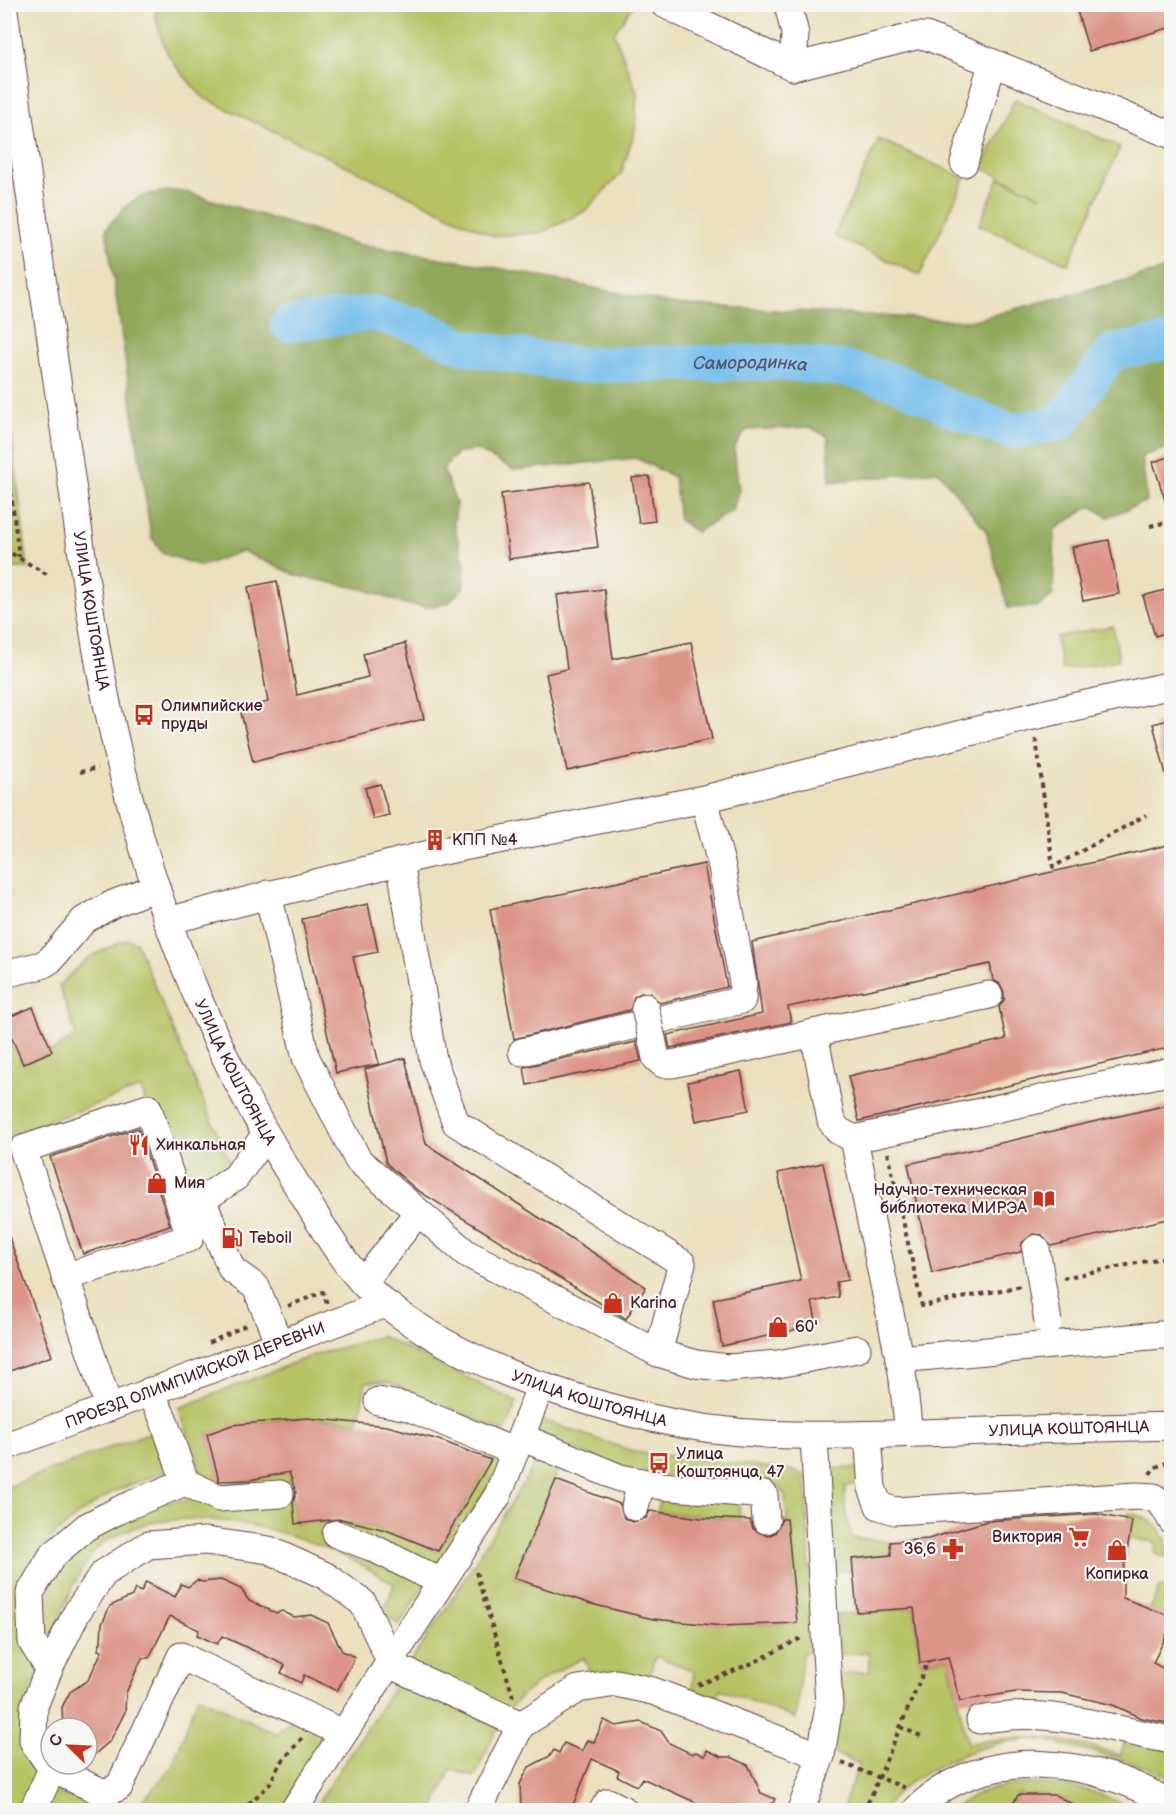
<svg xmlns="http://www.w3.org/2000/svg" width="1176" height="1815" viewBox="0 0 1176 1815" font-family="'Balsamiq Sans',sans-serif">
<rect width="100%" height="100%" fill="#f6f6f2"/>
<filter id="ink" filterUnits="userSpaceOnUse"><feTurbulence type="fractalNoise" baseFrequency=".0167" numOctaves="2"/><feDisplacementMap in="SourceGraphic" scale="12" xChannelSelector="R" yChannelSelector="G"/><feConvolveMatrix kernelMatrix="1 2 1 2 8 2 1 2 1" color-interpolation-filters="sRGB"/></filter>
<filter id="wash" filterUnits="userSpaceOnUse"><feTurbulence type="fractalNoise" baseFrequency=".008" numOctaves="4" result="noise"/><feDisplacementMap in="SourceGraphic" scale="24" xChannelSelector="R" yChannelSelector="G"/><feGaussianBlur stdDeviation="1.35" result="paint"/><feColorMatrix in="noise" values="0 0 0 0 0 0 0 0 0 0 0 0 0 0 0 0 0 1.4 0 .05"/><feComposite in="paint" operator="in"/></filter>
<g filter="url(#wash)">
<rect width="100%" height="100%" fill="#ebe0be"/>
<!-- green -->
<g fill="#b6c264" stroke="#807048" stroke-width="1.5">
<path d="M155 5H633L614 33 637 92 635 130 621 174 584 212 540 233 493 236 204 98C175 68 158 49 155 5Z"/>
<path d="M1015 99 1120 147 1068 264 979 225 999 178 1041 196 982 168Z"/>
<path d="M879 139 965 178 920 275 834 236Z"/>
<path d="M4 385H5L28 568H5Z"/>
<path d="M1113 626 1119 660 1062 670 1056 637Z"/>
<path d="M126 939 136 942 236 1177 181 1208 141 1088 5 1137V1032L23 1064 52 1051 76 1035 59 986 86 959Z"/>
<path d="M381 1336 517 1402 505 1432 390 1382H366L358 1422C309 1416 254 1418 207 1434L221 1486 289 1472 295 1524C351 1515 387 1530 438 1551L491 1460 503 1463 399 1625 383 1613 394 1585C329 1538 193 1495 118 1535 112 1538 103 1541 99 1546 74 1573 62 1615 47 1647 30 1577 91 1527 152 1506 164 1501 180 1501 193 1499L205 1484 179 1408 311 1356Z"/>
<path d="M540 1419 635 1452 791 1470 806 1476 813 1649 802 1654 796 1719 721 1689 712 1706 691 1696 694 1671 656 1656 648 1677 593 1679 584 1658C515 1689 503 1709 475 1777L451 1769 433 1810H313L456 1593 539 1457 560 1466 514 1578C618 1613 687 1631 797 1623L785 1496 779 1487C737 1479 694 1480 651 1474 612 1468 571 1447 534 1432Z"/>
<path d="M156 1430 169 1470 113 1492 77 1516 46 1543 22 1579 16 1593 22 1642 40 1671 24 1702 19 1740 36 1775 66 1796 139 1804 171 1769 198 1696 277 1734 291 1720 320 1731 323 1742 284 1810H5V1488Z"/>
<path d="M864 1467 865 1484 845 1486V1511L852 1537 890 1542 891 1555 852 1559 853 1570 833 1572 825 1469Z"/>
<path d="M660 1495 739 1502 740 1520 657 1512Z"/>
<path d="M1129 1513C1149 1516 1172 1533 1166 1557L1155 1554 1156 1542 1129 1539 1132 1522 1128 1521Z"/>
<path d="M1171 1584 1172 1588 1171 1617 1150 1609 1160 1587Z"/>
<path d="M914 1608 920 1663 948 1657 968 1744C1026 1732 1064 1738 1120 1755L1126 1740 1171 1748V1778C1139 1763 1107 1755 1072 1747 1057 1743 1042 1738 1027 1739 992 1742 962 1753 932 1769 912 1780 895 1790 885 1810H842L859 1764 831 1752 842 1674 870 1671 868 1652 840 1655 837 1615Z"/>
<path d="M1029 1783C1075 1785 1094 1789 1136 1810H1075C1065 1794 1050 1795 1033 1795L1030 1799 1019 1793 1009 1810H952C976 1790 998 1786 1029 1783Z"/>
</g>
<!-- forest -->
<path fill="#90a85a" stroke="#6d6442" stroke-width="1.5" d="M174 191 189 193 356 244 488 266 671 304 970 321 1171 268V447L1142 456 1147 501 1108 517 1091 506 1055 529 1053 595 1038 607 1008 608 986 531 938 471 830 482 828 437 810 427 746 430 734 448 739 491 732 511 696 532 679 520 674 477 636 458 514 470 477 450 457 453 443 469 456 503 454 525 465 566 463 588 448 603 426 607 404 604 363 589 298 576 242 551 201 566 162 553 151 536 106 229C131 200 134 193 174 191Z"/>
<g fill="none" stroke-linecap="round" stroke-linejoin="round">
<!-- river -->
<path stroke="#73bdec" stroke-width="36" id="s1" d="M288 324 372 313 419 326 464 347 576 365 776 362 848 369 899 383 950 408 1012 431 1060 423 1112 352 1172 341"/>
</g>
<g id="blocks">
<!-- building -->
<g fill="#dc9487">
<path d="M1075 4H1172V27L1089 51Z"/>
<path d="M1172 456V510H1168L1153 462Z"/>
<path d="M649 476 655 521 639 523 632 478Z"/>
<path d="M589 482 598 547 509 559 501 494Z"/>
<path d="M1109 540 1119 594 1083 601 1072 547Z"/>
<path d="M277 581 297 695 368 677 363 654 405 643 424 719 253 762 240 709 268 702 248 587Z"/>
<path d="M1172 588V631L1155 636 1143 596Z"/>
<path d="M604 589 613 659 691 642 712 739 567 771 546 674 567 669 557 595Z"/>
<path d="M1172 719V774L1166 775 1153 724Z"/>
<path d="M380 784 389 815 373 819 365 788Z"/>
<path d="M1172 844V1047L859 1121 848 1076 1006 1039 999 1007 1004 1000V992L1000 984 993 980 990 964 788 1007 791 1022 670 1048 667 1035 762 1014 752 942Z"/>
<path d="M704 864 727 987 660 1003 650 993H641L634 997 630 1010 514 1039 490 909Z"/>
<path d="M368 904 378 952 353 957 379 1064 336 1073 302 919Z"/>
<path d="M33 1007 52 1051 23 1064 4 1019Z"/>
<path d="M636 1042 641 1061 527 1085 524 1067Z"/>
<path d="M405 1058 426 1144 646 1287 626 1319 417 1190 386 1163 365 1069Z"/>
<path d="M741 1071 749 1110 696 1121 688 1082Z"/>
<path d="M1172 1104V1218L1051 1246 1042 1235 1033 1234 1022 1243 1021 1252 932 1273 908 1164Z"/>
<path d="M138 1128 170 1225 83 1254 50 1157Z"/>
<path d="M823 1163 848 1280 836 1282 839 1297 812 1302 817 1325 722 1346 713 1299 801 1281 778 1173Z"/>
<path d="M6 1229 52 1356 4 1373V1230Z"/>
<path d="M307 1418 387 1426 439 1440 491 1460 438 1551 386 1530 341 1519 295 1524 293 1503 296 1492 289 1472 250 1480 219 1481 207 1434 232 1425Z"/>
<path d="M556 1480 620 1504 624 1518 632 1522 646 1518 650 1511 701 1518 750 1520 753 1529 767 1536 775 1533 782 1519H787L797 1623 723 1626 653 1619 591 1604 514 1578Z"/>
<path d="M1096 1514 1132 1521 1123 1574V1598L1172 1617V1623L1153 1663 1172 1673V1724L1142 1718 1113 1705 1062 1693 1016 1692 960 1701 948 1657 920 1663 914 1608 857 1612 852 1559 891 1555 890 1542 928 1539 987 1521Z"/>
<path d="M197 1580 202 1582 221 1580 241 1589 249 1601 276 1613 282 1611 294 1617 311 1615 328 1623 342 1651 355 1657 337 1691 304 1675 301 1683 281 1673 285 1665 222 1636 217 1644 197 1635 199 1630 170 1616 149 1658H142L126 1693 125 1712 110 1741 87 1761V1728H63L62 1707 70 1692 88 1680 102 1651 98 1650 101 1641 102 1624 110 1606 132 1596 135 1589 141 1592 146 1582 175 1597 181 1584 188 1587Z"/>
<path d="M604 1720 616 1726 641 1722 661 1731 669 1743 692 1754 696 1752 705 1756 707 1750 722 1757H731L748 1765 761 1793 775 1799 769 1810H712L642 1778 637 1786 617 1776 619 1771 592 1759 571 1810H521L520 1784 529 1767 550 1756 554 1750 559 1753 564 1743 582 1751 587 1740 594 1742Z"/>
<path d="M1018 1795H1055L1084 1810H1009Z"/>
</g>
</g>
</g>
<g filter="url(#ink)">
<use href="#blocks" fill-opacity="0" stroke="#623c41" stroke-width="1.5"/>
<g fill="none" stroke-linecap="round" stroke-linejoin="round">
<defs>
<g id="minor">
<path d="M664 4 793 67 916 36H926L1172 135"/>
<path d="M788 4 795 34 793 67"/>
<path id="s2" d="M4 11C25 159 46 308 68 456 81 546 92 638 112 727 147 887 207 1044 295 1182 323 1226 345 1272 386 1304 460 1362 557 1395 647 1417 741 1440 824 1436 919 1433 1003 1431 1087 1428 1172 1426"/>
<path d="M964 163 992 64"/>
<path d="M400 861 433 1060 456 1123 682 1263 658 1353"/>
<path d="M268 894 306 1058 358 1160 466 1253 658 1353 696 1364 728 1368 778 1364 857 1349"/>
<path d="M167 921 433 853 704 799 1033 716 1172 685"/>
<path d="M4 974 42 965 50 960 84 920 113 904 156 887"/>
<path d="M814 1033 989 995"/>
<path d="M652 1039 656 1058 663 1064H672L814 1033 831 1121 839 1131 854 1139 1172 1071"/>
<path d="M522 1052 742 1000 743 983 722 867 704 799"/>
<path d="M265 1135 236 1177 202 1200 232 1270 256 1287 279 1343"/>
<path d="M854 1139 902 1372 909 1433"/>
<path d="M65 1277 190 1238 181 1208"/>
<path d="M363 1283 418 1212"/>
<path d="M899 1359 1172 1334"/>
<path d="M150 1391 163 1418 185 1482 121 1509 86 1527 52 1556 30 1593 32 1642 49 1669 34 1706 33 1741 52 1769 104 1793 119 1787 181 1656 342 1733"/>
<path d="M378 1401 408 1407 515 1452"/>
<path d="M109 1408 23 1149 148 1108 181 1208 202 1200"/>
<path d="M868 1436 872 1488 879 1506 895 1511 1137 1496 1154 1497 1165 1508 1172 1521"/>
<path d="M521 1437 620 1478 662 1486 764 1495 766 1520"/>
<path id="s3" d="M4 1447 385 1304"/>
<path d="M185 1482 219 1498 280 1494"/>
<path d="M635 1507 641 1482"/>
<path d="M336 1534 371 1547 441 1582"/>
<path d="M49 1669 77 1612 104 1573 148 1545 205 1541 269 1550 326 1576 363 1603 389 1659 400 1669 521 1725"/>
<path d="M980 1720C1053 1706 1101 1728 1172 1740"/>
<path d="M33 1810 52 1769"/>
<path d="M294 1810 498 1495 541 1385"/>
<path d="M478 1810 521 1725 578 1689 616 1683 653 1691 821 1756"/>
<path d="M603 1810 608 1802 624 1810"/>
<path d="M801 1810 821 1756 829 1705 814 1437"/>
<path d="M916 1810C982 1742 1097 1758 1172 1805"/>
</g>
</defs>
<!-- minor casing -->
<use href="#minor" stroke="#623c41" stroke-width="29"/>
<!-- path -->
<g stroke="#623c41" stroke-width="4" stroke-dasharray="4.5 4.5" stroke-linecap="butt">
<path d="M4 438 19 557"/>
<path d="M1150 526 1172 521"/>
<path d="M4 549 48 575"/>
<path d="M1036 739 1053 867 1146 815"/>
<path d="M80 772 98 768"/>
<path d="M888 1153 922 1306 1021 1286"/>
<path d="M1063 1278 1172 1256"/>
<path d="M288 1306 323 1292 327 1304"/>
<path d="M209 1343 248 1324"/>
<path d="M1150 1474 1154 1468 1172 1460"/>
<path d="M476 1572 513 1697"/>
<path d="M698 1685 755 1662 803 1637"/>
<path d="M900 1727 921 1736"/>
<path d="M842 1763 908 1789"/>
<path d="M242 1810 269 1785 279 1765 302 1738"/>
<path d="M862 1810 870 1799 928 1661"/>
</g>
<!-- minor -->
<use href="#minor" stroke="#fff" stroke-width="27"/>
<defs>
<g id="minor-bridge">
<path d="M645 1008 652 1039"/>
<path d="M1036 1249 1048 1322"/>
</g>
</defs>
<!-- minor-bridge casing -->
<use href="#minor-bridge" stroke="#623c41" stroke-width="29" stroke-linecap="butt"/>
<!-- minor-bridge -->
<use href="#minor-bridge" stroke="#fff" stroke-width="27"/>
</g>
</g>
<!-- icons -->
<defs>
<symbol id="bus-bare" viewBox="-9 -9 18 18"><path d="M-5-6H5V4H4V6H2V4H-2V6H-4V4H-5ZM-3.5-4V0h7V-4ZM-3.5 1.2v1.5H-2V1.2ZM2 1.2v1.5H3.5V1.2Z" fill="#c8321e" stroke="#f6f6f2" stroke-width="2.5" paint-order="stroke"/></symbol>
<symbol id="building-bare" viewBox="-9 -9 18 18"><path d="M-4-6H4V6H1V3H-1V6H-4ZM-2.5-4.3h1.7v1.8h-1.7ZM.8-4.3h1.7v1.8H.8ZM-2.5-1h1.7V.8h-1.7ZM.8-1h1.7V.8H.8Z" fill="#c8321e" stroke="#f6f6f2" stroke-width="2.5" paint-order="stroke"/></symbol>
<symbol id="restaurant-bare" viewBox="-9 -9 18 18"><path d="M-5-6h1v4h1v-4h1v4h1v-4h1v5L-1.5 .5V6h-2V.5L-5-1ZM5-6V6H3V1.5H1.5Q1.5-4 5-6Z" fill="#c8321e" stroke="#f6f6f2" stroke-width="2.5" paint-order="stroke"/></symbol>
<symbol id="shop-bare" viewBox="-9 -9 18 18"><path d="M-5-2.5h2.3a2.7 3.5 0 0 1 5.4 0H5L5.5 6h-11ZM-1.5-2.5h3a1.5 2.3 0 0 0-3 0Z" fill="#c8321e" stroke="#f6f6f2" stroke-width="2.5" paint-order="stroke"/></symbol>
<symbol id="library-bare" viewBox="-9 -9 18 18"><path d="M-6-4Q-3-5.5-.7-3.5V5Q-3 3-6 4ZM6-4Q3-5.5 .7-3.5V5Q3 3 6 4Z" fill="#c8321e" stroke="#f6f6f2" stroke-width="2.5" paint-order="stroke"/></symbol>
<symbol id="fuel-bare" viewBox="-9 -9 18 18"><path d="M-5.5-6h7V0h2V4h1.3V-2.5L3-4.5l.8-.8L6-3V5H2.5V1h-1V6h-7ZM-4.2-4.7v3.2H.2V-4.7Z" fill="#c8321e" stroke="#f6f6f2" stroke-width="2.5" paint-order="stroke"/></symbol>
<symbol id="supermarket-bare" viewBox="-9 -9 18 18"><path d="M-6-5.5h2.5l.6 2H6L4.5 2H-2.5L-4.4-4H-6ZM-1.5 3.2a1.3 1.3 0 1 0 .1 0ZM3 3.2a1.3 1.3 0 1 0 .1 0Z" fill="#c8321e" stroke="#f6f6f2" stroke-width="2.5" paint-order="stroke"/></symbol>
<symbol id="pharmacy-bare" viewBox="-9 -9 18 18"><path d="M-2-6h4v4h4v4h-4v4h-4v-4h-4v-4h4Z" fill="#c8321e" stroke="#f6f6f2" stroke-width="2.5" paint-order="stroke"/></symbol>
</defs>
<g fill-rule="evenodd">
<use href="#bus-bare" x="129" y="700" width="30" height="30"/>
<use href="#building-bare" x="420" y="825" width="30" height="30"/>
<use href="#restaurant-bare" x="124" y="1130" width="30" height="30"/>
<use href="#shop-bare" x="142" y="1168" width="30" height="30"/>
<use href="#library-bare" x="1029" y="1184" width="30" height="30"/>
<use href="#fuel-bare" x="217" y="1223" width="30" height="30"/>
<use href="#shop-bare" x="598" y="1288" width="30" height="30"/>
<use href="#shop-bare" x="763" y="1312" width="30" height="30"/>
<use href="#bus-bare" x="644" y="1448" width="30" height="30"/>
<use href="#supermarket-bare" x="1064" y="1522" width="30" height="30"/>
<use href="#pharmacy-bare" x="938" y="1534" width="30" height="30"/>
<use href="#shop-bare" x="1102" y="1535" width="30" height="30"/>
</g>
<g text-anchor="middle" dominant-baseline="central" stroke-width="4.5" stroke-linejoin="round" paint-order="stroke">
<!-- street labels -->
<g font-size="16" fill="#4a1f2b" stroke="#f6f6f2">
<text stroke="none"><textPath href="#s2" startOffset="606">УЛИЦА КОШТОЯНЦА</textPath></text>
<text stroke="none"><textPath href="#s2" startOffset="1092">УЛИЦА КОШТОЯНЦА</textPath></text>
<text stroke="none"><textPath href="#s3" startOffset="204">ПРОЕЗД ОЛИМПИЙСКОЙ ДЕРЕВНИ</textPath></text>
<text stroke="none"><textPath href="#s2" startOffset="1596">УЛИЦА КОШТОЯНЦА</textPath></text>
<text stroke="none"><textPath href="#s2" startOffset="2080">УЛИЦА КОШТОЯНЦА</textPath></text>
</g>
<!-- poi labels -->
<g font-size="16" fill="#4a1f2b" stroke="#f6f6f2" text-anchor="start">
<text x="161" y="706">Олимпийские<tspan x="161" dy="18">пруды</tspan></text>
<text x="452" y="840">КПП №4</text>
<text x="156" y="1145">Хинкальная</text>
<text x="174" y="1183">Мия</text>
<text x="1027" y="1190" text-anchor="end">Научно-техническая<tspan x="1027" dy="18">библиотека МИРЭА</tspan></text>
<text x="249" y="1238">Teboil</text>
<text x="630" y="1303">Karina</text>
<text x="795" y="1327">60'</text>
<text x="676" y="1454">Улица<tspan x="676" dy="18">Коштоянца, 47</tspan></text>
<text x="1062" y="1537" text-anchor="end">Виктория</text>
<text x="936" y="1549" text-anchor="end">36,6</text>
<text x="1117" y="1574" text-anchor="middle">Копирка</text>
</g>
<!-- water labels -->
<g font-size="18" font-style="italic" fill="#58566f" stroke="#f6f6f2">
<text stroke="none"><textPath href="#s1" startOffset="471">Самородинка</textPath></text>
</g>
</g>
<!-- margin -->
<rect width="1176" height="1815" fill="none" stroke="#f6f6f2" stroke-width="24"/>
<!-- north arrow -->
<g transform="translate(69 1746) rotate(294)"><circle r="28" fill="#f6f6f2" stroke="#b1a0a2" stroke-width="1.5"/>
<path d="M0-4.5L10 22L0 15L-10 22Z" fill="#c8321e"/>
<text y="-9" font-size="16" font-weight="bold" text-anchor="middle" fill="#4a1f2b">С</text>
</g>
</svg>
